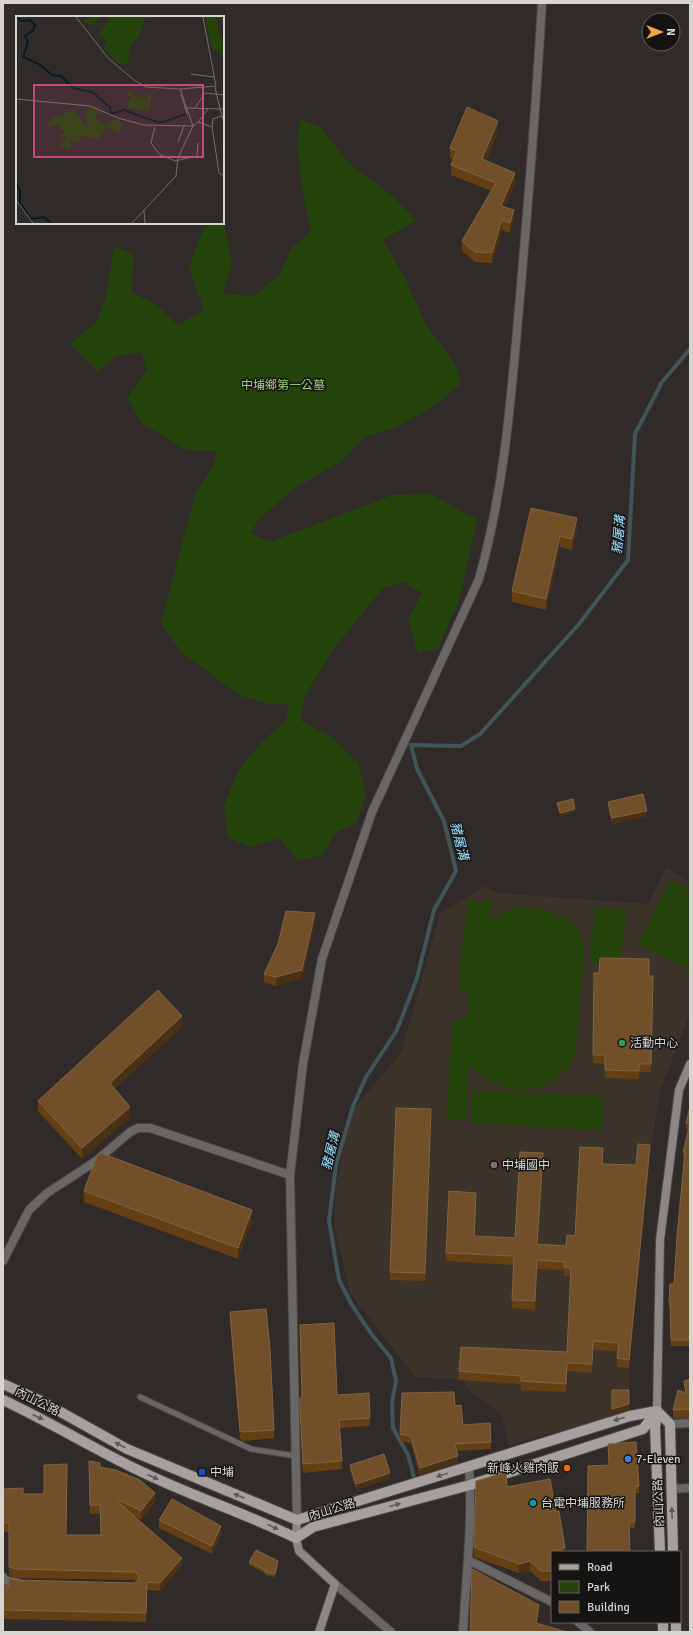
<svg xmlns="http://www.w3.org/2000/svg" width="693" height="1635" viewBox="0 0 693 1635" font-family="Signika,'Noto Sans TC',sans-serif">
<rect width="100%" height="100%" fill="#302b28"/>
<!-- built -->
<path fill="#3c332b" d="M666 868 690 882V1014L660 1091 650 1154 629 1368V1412L509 1445 501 1414 465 1387V1380L415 1377 350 1293 334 1223 337 1177 354 1108 401 1053 440 914 484 886 498 893 648 904Z"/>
<!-- green -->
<g fill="#25440c">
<path d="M301 120 320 127 350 164 391 195 416 220 383 240 406 280 425 323 455 364 461 383 435 405 397 427 364 437 340 462 295 488 259 518 251 533 270 542 393 495 431 494 477 520 459 601 438 649 418 653 408 620 422 593 403 582 382 589 335 647 305 695 300 720 331 737 358 763 366 794 356 823 335 833 322 855 298 861 280 838 251 847 228 838 224 806 239 769 263 741 286 721 289 704H269L241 696 182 653 161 623 196 492 214 464 216 451 186 450 143 424 127 398 147 371 142 352 117 356 98 371 70 344 97 322 106 296 114 247 133 254 132 293 155 304 178 325 204 310 189 268 204 227 223 222 232 262 223 294 254 296 280 274 292 247 311 232 303 194 297 143Z"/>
<path d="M670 880 690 890V970L638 944Z"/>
<path d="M468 901 493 902 492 918C501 913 510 908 520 907 533 906 566 915 574 924 591 942 582 976 580 998 578 1016 579 1037 574 1055 565 1086 525 1097 499 1085 486 1080 479 1073 469 1065L466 1120 446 1119 453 1019 466 1020 469 990 458 987Z"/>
<path d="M596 906 627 910 620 967 589 963Z"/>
<path d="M472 1090 604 1097 602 1130 470 1123Z"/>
</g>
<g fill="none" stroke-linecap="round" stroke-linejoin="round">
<!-- stream -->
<path stroke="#41545a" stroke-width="4" d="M414 1477 408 1455 393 1428 392 1403 396 1381 391 1358 372 1335 352 1305 339 1280 329 1221 336 1165 353 1106 366 1077 397 1030 417 978 434 910 456 871 444 821 417 769 411 745 461 746 480 734 579 624 628 560 635 434 662 382 690 349"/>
<defs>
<path id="lane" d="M140 1397 251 1449 296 1456"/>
<g id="street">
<path d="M3 1261 29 1210 47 1193 96 1161 130 1132 138 1128H150L290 1175"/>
<path d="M670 1424 690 1423"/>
<path d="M672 1489 690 1488"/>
<path d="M297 1520 290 1175 303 1064 322 959 372 812 479 579C504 491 511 399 519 308 528 206 536 105 542 3"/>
<path d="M468 1560 552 1602"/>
<path d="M3 1577 5 1580 18 1583"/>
<path d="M335 1584 391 1632"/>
<path d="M578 1622 590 1632"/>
<path d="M463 1632C466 1577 473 1521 469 1466"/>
</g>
<g id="secondary">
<path d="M657 1411 660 1240 679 1090 690 1064"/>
<path d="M297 1520 296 1538 299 1551 335 1584 319 1632"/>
</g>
<g id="primary">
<path d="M3 1384 41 1401 127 1449 297 1520 630 1416 657 1411"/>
<path d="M3 1400C50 1422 94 1449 140 1471 191 1496 245 1513 296 1538L313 1527 470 1485 643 1429 657 1411"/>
<path d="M657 1411 670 1424 673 1552"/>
<path d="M657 1413 655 1427 660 1552"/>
<path d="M663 1622V1632"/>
<path d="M676 1622V1632"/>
</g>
</defs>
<!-- lane casing -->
<use href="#lane" stroke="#4b4643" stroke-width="7"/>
<!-- street casing -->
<use href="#street" stroke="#4b4643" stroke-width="10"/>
<!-- secondary casing -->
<use href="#secondary" stroke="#4b4643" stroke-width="10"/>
<!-- primary casing -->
<use href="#primary" stroke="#4b4643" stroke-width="12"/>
<!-- lane -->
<use href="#lane" stroke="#696666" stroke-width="5"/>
<!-- street -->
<use href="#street" stroke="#696666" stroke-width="8"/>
<!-- secondary -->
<use href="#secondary" stroke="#8c8786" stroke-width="8"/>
<!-- primary -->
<use href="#primary" stroke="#a6a09e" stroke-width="10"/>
</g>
<!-- wall -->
<g fill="#653f14">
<path d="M498 131 486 161 515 183 505 207 514 220 510 233 502 230 492 263 475 262 462 251V241L491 191 451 175V165L453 160 450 158V148Z"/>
<path d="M531 508 577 529 572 550 560 547 546 610 512 602V591Z"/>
<path d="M608 802 647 816 612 824 608 807Z"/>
<path d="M315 922 302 978 276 986 264 982V974Z"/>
<path d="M649 976H653L651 1072H639V1079L605 1078V1064L593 1063V1055Z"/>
<path d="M182 1027 115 1088 130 1117 82 1159 38 1111V1101Z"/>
<path d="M690 1107V1346H671L670 1308H669V1302L674 1284 684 1158H683V1152L689 1129H686V1123Z"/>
<path d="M431 1118 425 1281 390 1280V1272Z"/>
<path d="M650 1154 629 1368 617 1367 618 1351 593 1350 592 1373 567 1371 566 1392 521 1390V1384L459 1380V1371L567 1352 571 1276H564V1270L537 1269 535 1310 512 1308 514 1265 446 1261V1253L476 1201 475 1236 515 1238 543 1162 538 1244 566 1246 575 1236 603 1164 636 1165Z"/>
<path d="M84 1191 252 1221 238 1259 84 1202Z"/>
<path d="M230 1312 274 1430V1438L243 1441 240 1439 230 1320Z"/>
<path d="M300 1325 337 1395 370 1418V1426L339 1428 342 1469 303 1473 300 1417V1398L302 1397Z"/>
<path d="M690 1379 689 1418H673V1410L685 1392 684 1381Z"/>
<path d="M455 1406 463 1425 491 1442V1449L457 1451 458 1463 420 1475 411 1443 400 1441V1434Z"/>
<path d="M608 1444 639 1486V1493H635V1528H630L609 1465Z"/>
<path d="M89 1461 100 1467 155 1502 141 1519 134 1516 182 1566 160 1591 147 1590 146 1622 3 1619V1586H9L15 1580 134 1583 136 1582 134 1580 16 1578 9 1575V1532H3V1489L23 1494 66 1535H101L100 1514H90Z"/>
<path d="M350 1465 390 1479 356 1489 350 1470Z"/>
<path d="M507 1487 556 1512 565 1552H552V1581H541L530 1571 519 1573 474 1557V1547Z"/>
<path d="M159 1520 221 1534 212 1554 159 1528Z"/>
<path d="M249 1562 278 1564 275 1577 265 1575V1573L249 1565Z"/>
</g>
<!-- shaded-wall -->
<g fill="#4a3014">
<path d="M498 121V131L482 169V159Z"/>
<path d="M515 173V183L501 216V206Z"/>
<path d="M514 210V220L510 233V223Z"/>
<path d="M502 220V230L492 263V253Z"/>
<path d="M577 518V529L572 550V539Z"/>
<path d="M560 536V547L546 610V599Z"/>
<path d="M575 809V812L560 816V813Z"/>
<path d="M647 811V816L612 824V818Z"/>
<path d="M315 913V922L302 978 276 986V977Z"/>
<path d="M182 1016V1027L110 1093V1083Z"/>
<path d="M130 1107V1117L82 1159V1148Z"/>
<path d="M650 1145V1154L629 1368V1360Z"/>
<path d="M543 1153V1162L537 1252V1244Z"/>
<path d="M252 1210V1221L238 1259V1248Z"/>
<path d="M537 1260V1269L535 1310V1301Z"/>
<path d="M690 1403V1411L689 1418V1409Z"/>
<path d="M629 1404V1410L612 1415V1409Z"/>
<path d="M458 1456V1463L420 1475V1468Z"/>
<path d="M390 1473V1479L356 1489V1484Z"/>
<path d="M155 1493V1502L141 1519V1511Z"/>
<path d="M221 1526V1534L212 1554V1546Z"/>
<path d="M565 1548V1552H554Z"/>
<path d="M182 1558V1566L160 1591V1583Z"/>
<path d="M530 1561V1571L519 1573V1564Z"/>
<path d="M539 1605V1616L536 1632V1623Z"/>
</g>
<!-- building -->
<g fill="#714f29" stroke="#816443">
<path d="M467 107 498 121 482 159 515 173 501 206 514 210 510 223 502 220 492 253 475 252 462 241 496 183 451 165 457 151 450 148Z"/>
<path d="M531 508 577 518 572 539 560 536 546 599 512 591Z"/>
<path d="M643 794 647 811 612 818 608 802Z"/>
<path d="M573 799 575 809 560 813 557 803Z"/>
<path d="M286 911 315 913 302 970 276 977 264 974 278 944Z"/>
<path d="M600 958 649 959V976H653L651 1064H639V1071L605 1070V1055H593L594 973H599Z"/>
<path d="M158 990 182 1016 110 1083 130 1107 82 1148 38 1101Z"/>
<path d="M690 1107V1123H686Z"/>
<path d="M396 1108 431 1109 425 1273 390 1272Z"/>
<path d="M690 1123V1340H671L670 1302H669L670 1284H674L677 1236 685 1152H683Z"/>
<path d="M638 1144 650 1145 629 1360 617 1358 619 1343 593 1341 592 1364 567 1363 566 1384 521 1381V1376L459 1371 461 1347 567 1352 571 1268 564 1267 565 1262 537 1260 535 1301 512 1300 514 1256 446 1253 449 1191 476 1193 474 1236 515 1238 520 1152 543 1153 537 1244 566 1246 567 1235 575 1236 580 1147 603 1148 602 1164 636 1165Z"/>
<path d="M101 1153 252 1210 238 1248 84 1191 97 1156Z"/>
<path d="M266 1309 270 1349 274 1430 243 1432 240 1431 230 1312Z"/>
<path d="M334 1323 337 1395 369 1393 370 1418 339 1420 342 1461 303 1464 300 1408V1398L302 1397 300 1325Z"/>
<path d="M690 1379V1403L689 1409 673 1410 678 1390 686 1393 684 1381Z"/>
<path d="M612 1390H629V1404L612 1409Z"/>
<path d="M454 1392 455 1406 461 1405 463 1425 490 1423 491 1442 455 1444 458 1456 420 1468 411 1436 400 1434 402 1393Z"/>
<path d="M636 1442 639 1486 635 1487V1522H629L630 1552H587L588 1466 609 1465 608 1444Z"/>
<path d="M384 1454 390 1473 356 1484 350 1465Z"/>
<path d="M89 1461 100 1463V1467L116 1470 140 1480 155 1493 141 1511 119 1500 118 1502 182 1558 160 1583 147 1582 146 1613 3 1610V1586H9V1578L15 1580 134 1583 138 1581 139 1575 134 1572 16 1569 9 1567V1523H3V1489L23 1488V1494H44V1465L67 1464 66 1535H101L100 1505H90Z"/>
<path d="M506 1472 507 1487 550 1479 556 1512 559 1511 565 1548 554 1552H552V1571H541L530 1561 519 1564 474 1547 476 1481Z"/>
<path d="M172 1499 221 1526 212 1546 159 1520Z"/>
<path d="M256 1550 278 1561 275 1574 265 1572V1570L249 1562Z"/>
<path d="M472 1569 539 1605 536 1623 567 1632H470Z"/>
</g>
<!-- one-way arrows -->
<defs><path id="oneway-solid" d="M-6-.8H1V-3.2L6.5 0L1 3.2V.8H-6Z"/></defs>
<g fill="#5e5a58">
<use href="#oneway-solid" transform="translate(38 1417) rotate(25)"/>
<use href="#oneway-solid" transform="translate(619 1419) rotate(163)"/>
<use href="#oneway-solid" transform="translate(120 1445) rotate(-152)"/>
<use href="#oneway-solid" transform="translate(442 1475) rotate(163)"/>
<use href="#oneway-solid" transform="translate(153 1477) rotate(24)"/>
<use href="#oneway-solid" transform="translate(239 1496) rotate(-157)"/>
<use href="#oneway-solid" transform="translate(395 1505) rotate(-15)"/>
<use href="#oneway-solid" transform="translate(672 1513) rotate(-92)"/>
<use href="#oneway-solid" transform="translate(273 1527) rotate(26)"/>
</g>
<!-- markers -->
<circle fill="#2e9e5b" stroke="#161413" stroke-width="1.5" cx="622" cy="1043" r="4"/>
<circle fill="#8d6e63" stroke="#161413" stroke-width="1.5" cx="494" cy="1165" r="4"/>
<circle fill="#3f7fe0" stroke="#161413" stroke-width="1.5" cx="628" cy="1459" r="4"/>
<circle fill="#e8710a" stroke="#161413" stroke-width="1.5" cx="567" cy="1468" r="4"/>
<rect fill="#1a4fb4" stroke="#161413" stroke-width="1.5" x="198" y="1468" width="8" height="8" rx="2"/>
<circle fill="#0f9aa8" stroke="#161413" stroke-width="1.5" cx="533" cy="1503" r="4"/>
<g text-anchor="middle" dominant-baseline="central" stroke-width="3" stroke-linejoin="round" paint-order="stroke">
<!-- park labels -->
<g font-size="12" fill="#9dd37c" stroke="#161413">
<text x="283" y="385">中埔鄉第一公墓</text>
</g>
<!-- poi labels -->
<g font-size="12" fill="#d7d5d2" stroke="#161413" text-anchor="start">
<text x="630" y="1043">活動中心</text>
<text x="502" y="1165">中埔國中</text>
<text x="636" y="1459">7-Eleven</text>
<text x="559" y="1468" text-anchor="end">新峰火雞肉飯</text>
<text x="210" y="1472">中埔</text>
<text x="541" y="1503">台電中埔服務所</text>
</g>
<!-- street labels -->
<g font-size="12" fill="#d7d5d2" stroke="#161413">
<text transform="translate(37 1402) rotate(26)">內山公路</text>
<text transform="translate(659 1503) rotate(-92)">內山公路</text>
<text transform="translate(332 1510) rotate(-17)">內山公路</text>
</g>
<!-- water labels -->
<g font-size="13" font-style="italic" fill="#9fdffe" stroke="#161413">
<text transform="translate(619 535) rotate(-85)">豬屠溝</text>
<text transform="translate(459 841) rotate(76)">豬屠溝</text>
<text transform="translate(331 1151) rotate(-76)">豬屠溝</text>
</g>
</g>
<!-- overview -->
<g transform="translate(16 16)">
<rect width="208" height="208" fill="#302b28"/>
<path d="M75 1H86L74 9 66 5ZM88 1H141L128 3 123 20 114 31 112 47 104 48 87 31 90 27V23L83 19 94 3ZM189 1H208V4L200 2 204 21 208 24V43L203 35 196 33ZM112 76 118 77 117 80 127 81 131 85V78H135L133 95 111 92 113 83 116 80 111 79ZM72 91 85 96V98L79 97V101L90 109 97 104H103L107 110 104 117 91 111 82 124 65 119 62 126H54L56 131 53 134 43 129 51 122 41 118H48V115L42 109 33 110 31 108 41 98 43 101 57 93 73 115 69 100Z" fill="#25440c"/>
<path fill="none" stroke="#011c27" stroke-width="2" d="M1 1 5 5 14 4 19 9 17 14 9 20 12 26 7 41 23 48 36 59 45 60 57 72 76 76 94 91 95 98 108 94 144 107 170 98M0 166 4 175V187L15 203 28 201 35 207"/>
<path fill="none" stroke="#736f6c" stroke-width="1" d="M60 1 92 42 118 64 130 71 164 73M175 58 198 61M199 71 204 93H208M164 73 200 70 187 1M165 78 171 98M0 83 74 90 102 102 128 109 177 110 182 106 196 111 203 157 208 160M170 92 204 93 208 106M179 92 189 77 208 79M182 106 192 93M139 111 135 127 143 138 159 145 181 140 182 127M196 111 197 103 205 100M162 126 168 110M0 184 17 207M128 195 129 207M116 207 160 160 162 142 177 110 164 73"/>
<path fill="#c74779" fill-opacity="0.15" stroke="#c74779" stroke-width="2" d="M18 69H187V141H18Z"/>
<rect width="208" height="208" fill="none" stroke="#d7d5d2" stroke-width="2"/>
</g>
<!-- border -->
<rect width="693" height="1635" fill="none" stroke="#d7d5d2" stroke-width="8"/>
<!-- legend -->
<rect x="551" y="1551" width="130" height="72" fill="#161413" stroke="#63615f"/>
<rect x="559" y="1564" width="20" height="6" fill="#a6a09e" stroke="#63615f"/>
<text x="587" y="1571" font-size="12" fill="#d7d5d2">Road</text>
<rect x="559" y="1581" width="20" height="12" fill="#25440c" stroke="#63615f"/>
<text x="587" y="1591" font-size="12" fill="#d7d5d2">Park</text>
<rect x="559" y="1601" width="20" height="12" fill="#714f29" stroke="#63615f"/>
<text x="587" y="1611" font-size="12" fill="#d7d5d2">Building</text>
<!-- north arrow -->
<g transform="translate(661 32) rotate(90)"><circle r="19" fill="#161413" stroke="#63615f"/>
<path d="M0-3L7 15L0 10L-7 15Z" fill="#f4a443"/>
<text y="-6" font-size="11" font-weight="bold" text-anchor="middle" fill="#d7d5d2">N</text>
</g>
</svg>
